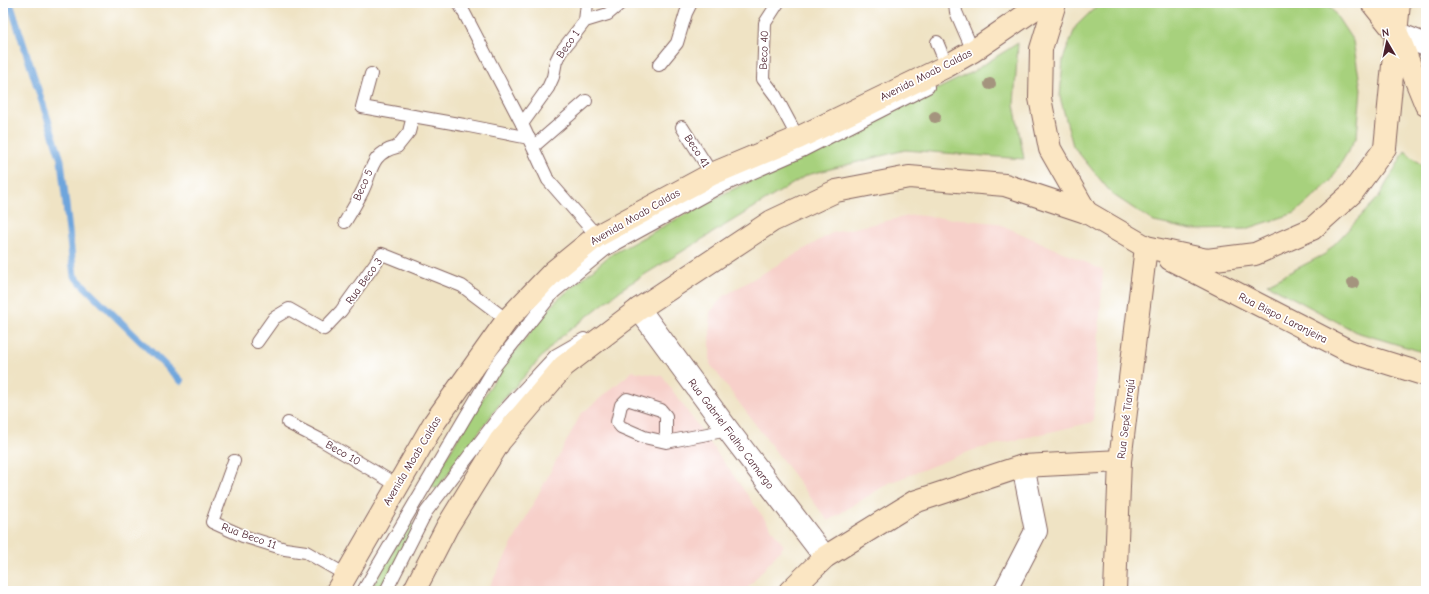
<svg xmlns="http://www.w3.org/2000/svg" width="1429" height="594" viewBox="0 0 1429 594" font-family="'Comic Neue',sans-serif">
<rect width="100%" height="100%" fill="#fff"/>
<filter id="ink" filterUnits="userSpaceOnUse"><feTurbulence type="fractalNoise" baseFrequency=".025" numOctaves="2"/><feDisplacementMap in="SourceGraphic" scale="8" xChannelSelector="R" yChannelSelector="G"/><feConvolveMatrix kernelMatrix="1 2 1 2 8 2 1 2 1" color-interpolation-filters="sRGB"/></filter>
<filter id="wash" filterUnits="userSpaceOnUse"><feTurbulence type="fractalNoise" baseFrequency=".012" numOctaves="4" result="noise"/><feDisplacementMap in="SourceGraphic" scale="16" xChannelSelector="R" yChannelSelector="G"/><feGaussianBlur stdDeviation="0.9" result="paint"/><feColorMatrix in="noise" values="0 0 0 0 0 0 0 0 0 0 0 0 0 0 0 0 0 1.4 0 .05"/><feComposite in="paint" operator="in"/></filter>
<g filter="url(#wash)">
<rect width="100%" height="100%" fill="#efe3c4"/>
<!-- built -->
<g fill="#f7d0ca">
<path d="M913 215 997 223 1103 270 1093 422 973 450 889 483 828 521 710 364V312L724 296 832 233Z"/>
<path d="M633 371 662 376 784 546 745 591H487L581 414Z"/>
</g>
<!-- green -->
<g fill="#a7d17d" stroke="#787854">
<path d="M1100 3H1328L1353 41 1361 89 1357 136 1330 182 1295 213 1246 229 1192 230 1154 222 1112 194 1073 146 1060 97 1063 59 1076 26Z"/>
<path d="M1018 43 1014 104 1024 159 905 150 807 175 626 286 557 340 502 401 437 489 429 485 502 368 555 302 609 256 721 195 805 155 972 72Z"/>
<path d="M1426 53V83L1417 64Z"/>
<path d="M1405 151 1426 169V353L1356 332 1267 284 1325 254 1378 198Z"/>
<path d="M409 522 415 526 382 591H370Z"/>
</g>
<g fill="none" stroke-linecap="round" stroke-linejoin="round">
<!-- stream -->
<path stroke="#6ea5dc" stroke-width="7" d="M10 3 61 160 74 276 181 381"/>
</g>
</g>
<g filter="url(#ink)">
<g fill="none" stroke-linecap="round" stroke-linejoin="round">
<defs>
<g id="lane">
<path d="M459 3 522 124 548 180 597 236"/>
<path d="M778 3 765 23 763 79 775 95 798 138"/>
<path d="M955 3 956 12 973 51"/>
<path d="M585 21 587 3"/>
<path d="M937 42 947 66"/>
<path d="M659 65 677 43 686 13 691 3"/>
<path d="M371 74 362 107 464 125 529 138"/>
<path d="M522 124 548 88 553 77 556 61 560 53 585 21 608 14 621 3"/>
<path d="M682 127 712 174"/>
<path d="M533 147 586 101"/>
<path d="M345 222C351 212 357 202 362 192 373 171 369 154 397 147L409 132 413 116"/>
<path d="M257 342 274 318 289 309 324 329 341 311 382 254 462 286 507 320"/>
<path d="M288 423 323 441 397 485"/>
<path d="M666 442V416L661 410 627 399 621 405 617 422 621 427 644 437 666 442 728 430"/>
<path d="M234 461 212 522 243 536 285 549 306 552 346 575"/>
<path d="M363 591 496 365 554 292 605 250 718 188 804 150 928 87"/>
<path d="M386 591 426 512 502 413 556 355 584 339"/>
</g>
<g id="street">
<path d="M1396 33 1426 45"/>
<path d="M639 309 728 430 825 557"/>
<path d="M1005 591 1036 531 1023 466"/>
</g>
<g id="secondary">
<path d="M1055 3 1041 49 1040 98 1050 149 1086 212"/>
<path d="M1372 3 1396 33"/>
<path d="M1398 36 1426 105"/>
<path d="M1170 259 1349 351 1426 375"/>
<path d="M337 591 434 423 507 320 553 272 597 236 712 174 798 138 947 66 973 51 1043 3"/>
<path d="M414 591 447 527 500 441 564 366 639 309 772 221 836 191 909 177 1005 185 1086 212 1146 247 1207 260 1255 254 1312 229 1352 193 1385 148 1399 3"/>
<path d="M790 591 825 557 914 502 1023 466 1120 461"/>
<path d="M1115 591 1120 461 1146 247"/>
</g>
</defs>
<!-- lane casing -->
<use href="#lane" stroke="#846461" stroke-width="14"/>
<!-- street casing -->
<use href="#street" stroke="#846461" stroke-width="24"/>
<!-- secondary casing -->
<use href="#secondary" stroke="#846461" stroke-width="24"/>
<!-- lane -->
<use href="#lane" stroke="#fff" stroke-width="12"/>
<!-- street -->
<use href="#street" stroke="#fff" stroke-width="22"/>
<!-- secondary -->
<use href="#secondary" stroke="#fbe6c3" stroke-width="22"/>
</g>
<!-- trees -->
<g fill="#a4947e">
<circle cx="990" cy="84" r="6"/>
<circle cx="935" cy="117" r="6"/>
<circle cx="1353" cy="283" r="6"/>
</g>
</g>
<g text-anchor="middle" dominant-baseline="central" stroke-width="3.5" stroke-linejoin="round" paint-order="stroke">
<!-- street labels -->
<g font-size="11" fill="#4a1f2b" stroke="#fff">
<text transform="translate(568 44) rotate(-55)">Beco 1</text>
<text transform="translate(764 50) rotate(-88)">Beco 40</text>
<text transform="translate(926 75) rotate(-27)">Avenida Moab Caldas</text>
<text transform="translate(697 151) rotate(57)">Beco 41</text>
<text transform="translate(363 185) rotate(-66)">Beco 5</text>
<text transform="translate(635 217) rotate(-30)">Avenida Moab Caldas</text>
<text transform="translate(364 281) rotate(-54)">Rua Beco 3</text>
<text transform="translate(1283 318) rotate(27)">Rua Bispo Laranjeira</text>
<text transform="translate(1126 419) rotate(-83)">Rua Sepé Tiarajú</text>
<text transform="translate(731 434) rotate(53)">Rua Gabriel Fialho Camargo</text>
<text transform="translate(343 453) rotate(30)">Beco 10</text>
<text transform="translate(412 461) rotate(-59)">Avenida Moab Caldas</text>
<text transform="translate(249 536) rotate(20)">Rua Beco 11</text>
</g>
</g>
<!-- margin -->
<rect width="1429" height="594" fill="none" stroke="#fff" stroke-width="16"/>
<!-- north arrow -->
<g transform="translate(1387 42) rotate(351)" stroke="#ffffff" stroke-width="3" paint-order="stroke">
<path d="M0-3L7 15L0 10L-7 15Z" fill="#4a1f2b"/>
<text y="-6" font-size="11" font-weight="bold" text-anchor="middle" fill="#4a1f2b">N</text>
</g>
</svg>
